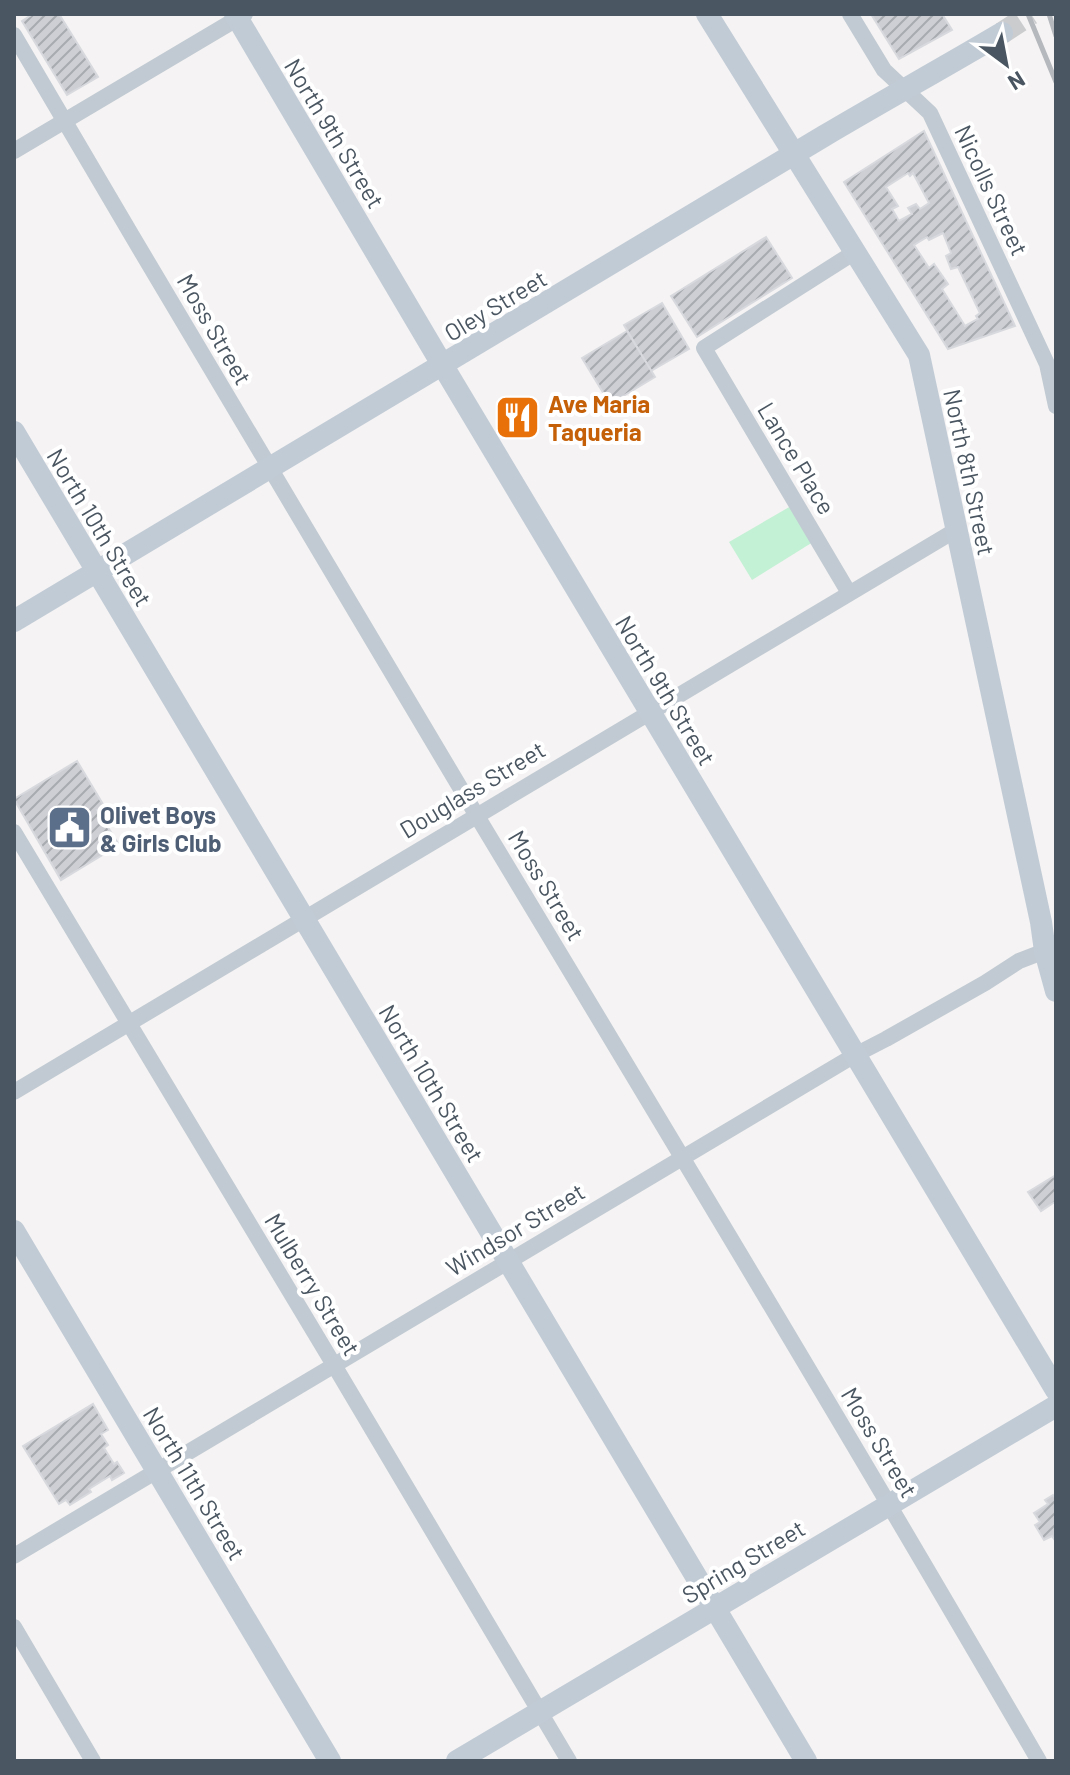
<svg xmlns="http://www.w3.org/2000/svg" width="1070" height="1775" viewBox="0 0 1070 1775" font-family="Barlow,sans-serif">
<defs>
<pattern id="building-hatch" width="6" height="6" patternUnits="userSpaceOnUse" patternTransform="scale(2)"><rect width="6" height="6" fill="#cdcfd5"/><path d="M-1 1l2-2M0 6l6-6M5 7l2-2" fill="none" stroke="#a8abb0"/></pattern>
</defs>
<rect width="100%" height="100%" fill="#f5f3f3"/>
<!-- green -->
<path fill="#c3f1d5" d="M791 506 813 542 752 580 729 542Z"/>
<!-- building -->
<g fill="url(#building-hatch)" stroke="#d7d9de" stroke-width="2" fill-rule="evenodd">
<path d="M33 14H59L98 77 67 95 22 21Z"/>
<path d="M871 14H942L952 30 899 59Z"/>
<path d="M924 131 1015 326 948 349 844 182ZM908 173 910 176 913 173 929 203 920 209 916 204 908 208 912 214 899 221 892 209 898 206 886 187ZM943 233 951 253 946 256 951 269 958 267 980 313 976 316 978 319 965 326 942 289 948 284 934 264 929 268 914 245 927 237 929 240Z"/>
<path d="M766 237 792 278 697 337 671 296Z"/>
<path d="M662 303 689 349 651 371 624 325Z"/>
<path d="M627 331 655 377 610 404 582 358Z"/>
<path d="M77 761 104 806 97 810 119 845 61 880 14 799Z"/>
<path d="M1056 1175V1201L1041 1211 1028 1192Z"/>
<path d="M93 1404 108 1430 101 1434 108 1445 104 1448 114 1464 117 1462 124 1473 112 1480 110 1476 89 1489 91 1492 70 1505 66 1500 59 1504 23 1446Z"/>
<path d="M1053 1495 1056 1499V1538L1054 1539 1052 1536 1044 1540 1035 1525 1040 1522 1034 1513 1048 1504 1045 1500Z"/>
</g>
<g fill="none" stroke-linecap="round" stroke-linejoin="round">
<!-- secondary-tunnel -->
<path stroke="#caccce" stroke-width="22" stroke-dasharray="22 11" stroke-linecap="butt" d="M1002 33 1031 14"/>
<!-- street -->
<g stroke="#c1cad2" stroke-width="16">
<path d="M850 14 884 70 930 113 1047 364 1056 406"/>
<path d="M14 35C167 296 321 556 477 816 666 1130 855 1444 1039 1761"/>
<path d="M14 151 245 14"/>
<path d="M849 593 704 348 855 252"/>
<path d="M14 832 334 1365 569 1761"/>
<path d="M14 1092 956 530"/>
<path d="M14 1556 855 1055 886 1039 985 983 1019 961 1045 951"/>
<path d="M14 1627 93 1761"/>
</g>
<!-- secondary -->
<g stroke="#c1cbd6" stroke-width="22">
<path d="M235 14 443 366 1056 1390"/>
<path d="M707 14 919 355 1041 922 1045 951 1056 991"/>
<path d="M14 432 806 1761"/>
<path d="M14 621C284 460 554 298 824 136 883 101 943 68 1002 33"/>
<path d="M14 1231 330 1761"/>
<path d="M457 1761 1056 1406"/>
</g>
<!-- rail -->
<g stroke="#b5b8bd" stroke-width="5">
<path d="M1028 14 1056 82"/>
<path d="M1049 14 1056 36"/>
</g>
</g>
<!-- icons -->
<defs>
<symbol id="restaurant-square" viewBox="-11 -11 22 22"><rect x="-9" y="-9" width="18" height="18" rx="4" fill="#e8710a" stroke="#fff"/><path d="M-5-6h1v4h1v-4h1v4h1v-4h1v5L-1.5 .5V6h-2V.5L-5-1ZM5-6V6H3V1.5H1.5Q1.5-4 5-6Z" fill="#fff"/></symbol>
<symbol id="civic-square" viewBox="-11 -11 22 22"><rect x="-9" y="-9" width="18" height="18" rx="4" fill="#5c6f8a" stroke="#fff"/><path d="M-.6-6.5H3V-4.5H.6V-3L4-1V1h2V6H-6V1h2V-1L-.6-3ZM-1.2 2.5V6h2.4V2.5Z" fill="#fff"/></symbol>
</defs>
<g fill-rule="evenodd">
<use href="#restaurant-square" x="492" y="392" width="51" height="51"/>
<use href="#civic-square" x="44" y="802" width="51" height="51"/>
</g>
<g text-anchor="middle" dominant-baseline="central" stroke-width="8" stroke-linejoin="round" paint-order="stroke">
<!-- street labels -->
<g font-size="24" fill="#4a5661" stroke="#fff">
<text transform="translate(335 133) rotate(59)">North 9th Street</text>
<text transform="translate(992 190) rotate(65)">Nicolls Street</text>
<text transform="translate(495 305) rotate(-31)">Oley Street</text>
<text transform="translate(215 329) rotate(60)">Moss Street</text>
<text transform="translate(797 458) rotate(59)">Lance Place</text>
<text transform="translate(970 472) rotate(78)">North 8th Street</text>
<text transform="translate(100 527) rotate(59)">North 10th Street</text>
<text transform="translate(666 690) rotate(59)">North 9th Street</text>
<text transform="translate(472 789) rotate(-31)">Douglass Street</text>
<text transform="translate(547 885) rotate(59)">Moss Street</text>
<text transform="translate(432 1083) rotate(59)">North 10th Street</text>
<text transform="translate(515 1229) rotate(-31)">Windsor Street</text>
<text transform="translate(313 1284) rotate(59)">Mulberry Street</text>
<text transform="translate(880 1442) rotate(59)">Moss Street</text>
<text transform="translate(195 1483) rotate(59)">North 11th Street</text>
<text transform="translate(743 1561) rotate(-31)">Spring Street</text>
</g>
<!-- food labels -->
<g font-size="24" font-weight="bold" fill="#c56008" stroke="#fff" text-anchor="start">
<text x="548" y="403">Ave Maria<tspan x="548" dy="28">Taqueria</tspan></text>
</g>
<!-- service labels -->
<g font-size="24" font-weight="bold" fill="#4e5e75" stroke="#fff" text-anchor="start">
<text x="100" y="814">Olivet Boys<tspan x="100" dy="28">&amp; Girls Club</tspan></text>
</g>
</g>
<!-- border -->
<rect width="1070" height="1775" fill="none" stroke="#4a5661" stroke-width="32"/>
<!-- north arrow -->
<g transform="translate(1006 64) rotate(148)" stroke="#ffffff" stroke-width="6" paint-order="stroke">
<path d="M0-6L14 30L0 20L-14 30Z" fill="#4a5661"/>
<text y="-12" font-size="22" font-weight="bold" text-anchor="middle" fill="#4a5661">N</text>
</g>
</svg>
